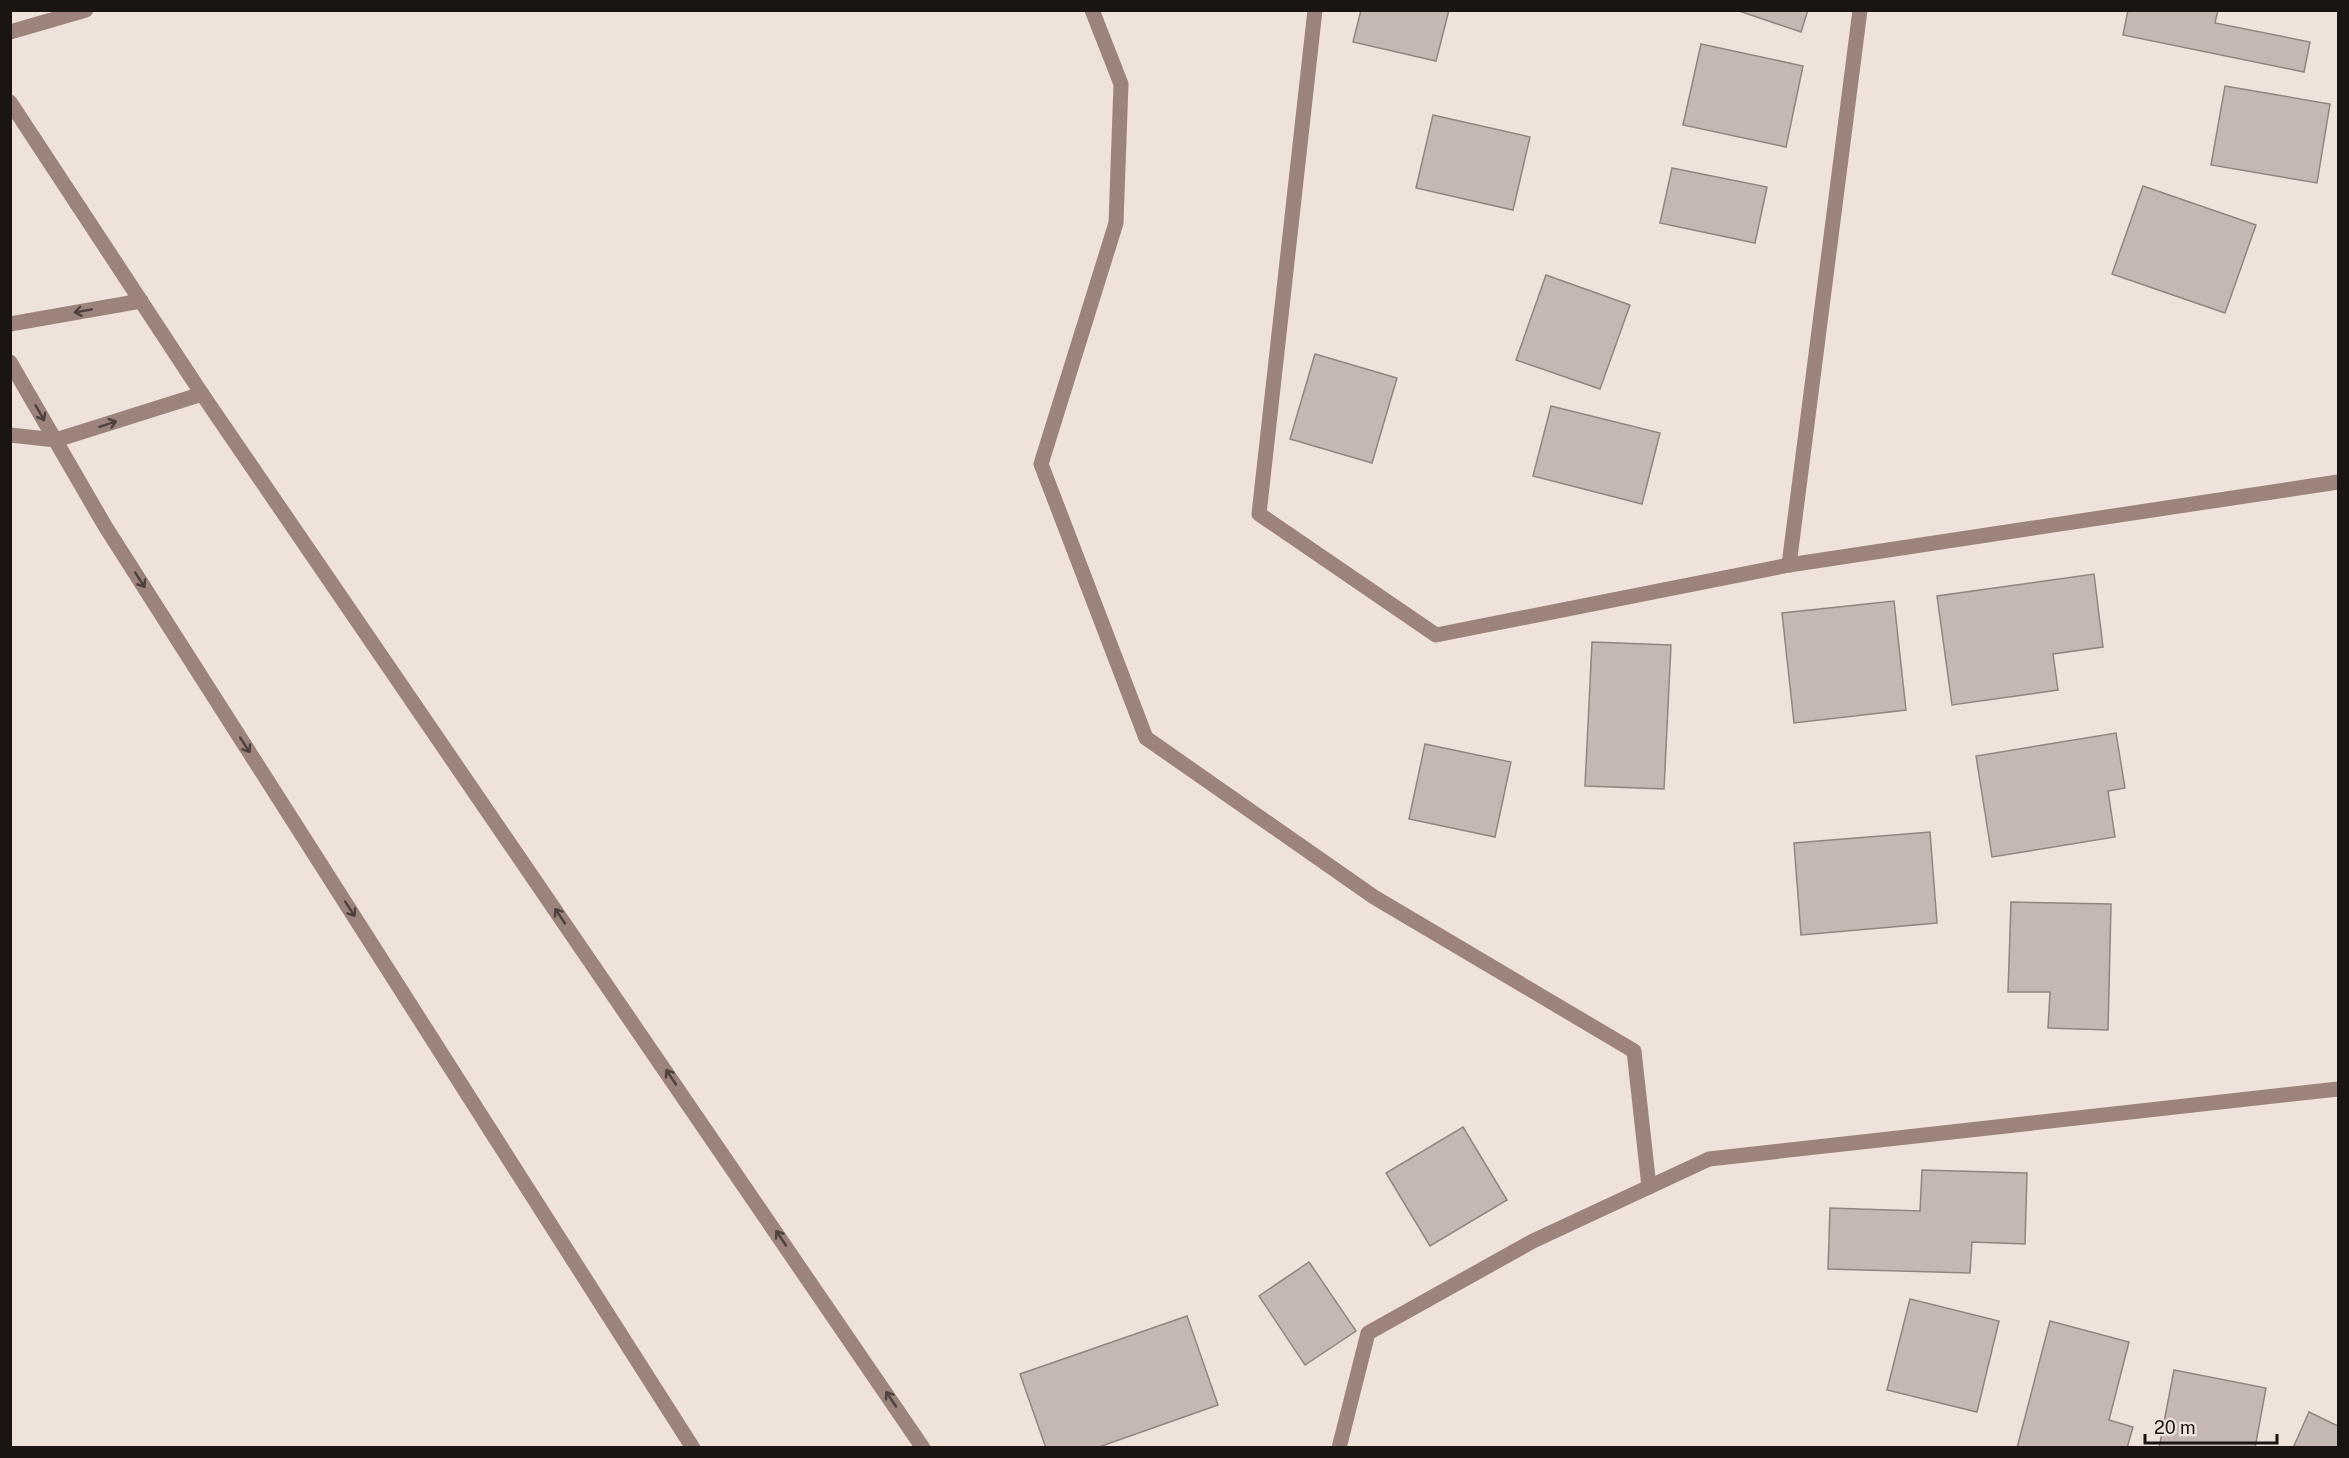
<svg xmlns="http://www.w3.org/2000/svg" width="2349" height="1458" viewBox="0 0 2349 1458" font-family="'Public Sans',sans-serif">
<rect width="100%" height="100%" fill="#efe2db"/>
<!-- building -->
<g fill="#c5b7b3" stroke="#928581" stroke-width="1.5">
<path d="M1361 10H1449L1436 61 1353 42Z"/>
<path d="M1736 10H1808L1801 32Z"/>
<path d="M2128 10H2218L2215 23 2310 42 2304 72 2123 35Z"/>
<path d="M1701 44 1803 66 1786 147 1683 125Z"/>
<path d="M2225 86 2330 104 2317 183 2211 165Z"/>
<path d="M1433 115 1530 137 1513 210 1416 188Z"/>
<path d="M1672 168 1767 187 1755 243 1660 223Z"/>
<path d="M2143 186 2256 225 2225 313 2112 274Z"/>
<path d="M1546 275 1630 305 1600 389 1516 360Z"/>
<path d="M1315 354 1397 378 1372 463 1290 439Z"/>
<path d="M1551 406 1660 433 1642 504 1533 476Z"/>
<path d="M2094 574 2103 647 2053 654 2058 690 1952 705 1937 596Z"/>
<path d="M1894 601 1906 710 1794 723 1782 613Z"/>
<path d="M1592 642 1671 645 1664 789 1585 786Z"/>
<path d="M2116 733 2125 788 2108 791 2115 837 1992 857 1976 756Z"/>
<path d="M1425 744 1511 762 1495 837 1409 819Z"/>
<path d="M1930 832 1937 923 1801 935 1794 843Z"/>
<path d="M2011 902 2111 904 2108 1030 2048 1028 2050 992H2008Z"/>
<path d="M1463 1127 1507 1200 1430 1246 1386 1173Z"/>
<path d="M1922 1170 2027 1173 2025 1244 1972 1242 1970 1273 1828 1269 1830 1208 1920 1211Z"/>
<path d="M1309 1262 1356 1331 1305 1365 1259 1296Z"/>
<path d="M1910 1299 1999 1321 1977 1412 1887 1390Z"/>
<path d="M1187 1316 1218 1405 1096 1448H1046L1020 1374Z"/>
<path d="M2050 1321 2129 1342 2109 1420 2133 1427 2127 1448H2017Z"/>
<path d="M2174 1370 2266 1388 2255 1448H2159Z"/>
<path d="M2309 1412 2338 1426V1448H2293Z"/>
</g>
<g fill="none" stroke-linecap="round" stroke-linejoin="round">
<!-- minor -->
<g stroke="#9c837b" stroke-width="15">
<path d="M1092 10 1121 84 1116 223 1041 464 1146 738 1374 897 1634 1051 1649 1187"/>
<path d="M1315 10 1259 514 1436 635 1789 565 2338 482"/>
<path d="M10 32 86 10"/>
<path d="M10 102 202 394 923 1448"/>
<path d="M10 324 141 301"/>
<path d="M10 362 105 526 693 1448"/>
<path d="M10 435 56 440 202 394"/>
<path d="M1789 565 1860 10"/>
<path d="M1339 1448 1368 1333 1533 1241 1709 1159 2338 1089"/>
</g>
</g>
<!-- one-way arrows -->
<defs><path id="oneway-shaft" d="M-6 0H5M1.5-3L5.5 0L1.5 3" fill="none" stroke-width="1.6" stroke-linecap="round" stroke-linejoin="round" transform="scale(1.5)"/></defs>
<g stroke="#4e413d">
<use href="#oneway-shaft" transform="translate(83 311) rotate(170)"/>
<use href="#oneway-shaft" transform="translate(40 413) rotate(60)"/>
<use href="#oneway-shaft" transform="translate(108 424) rotate(-18)"/>
<use href="#oneway-shaft" transform="translate(140 580) rotate(57)"/>
<use href="#oneway-shaft" transform="translate(245 745) rotate(57)"/>
<use href="#oneway-shaft" transform="translate(350 909) rotate(57)"/>
<use href="#oneway-shaft" transform="translate(560 916) rotate(-124)"/>
<use href="#oneway-shaft" transform="translate(671 1077) rotate(-124)"/>
<use href="#oneway-shaft" transform="translate(781 1238) rotate(-124)"/>
<use href="#oneway-shaft" transform="translate(891 1399) rotate(-124)"/>
</g>
<!-- border -->
<rect width="2349" height="1458" fill="none" stroke="#1a1513" stroke-width="24"/>
<!-- scale -->
<path d="M2145 1434v9h132v-9" fill="none" stroke="#1a1513" stroke-width="3"/>
<text x="2154" y="1434" font-size="18" fill="#1a1513" stroke="#efe2db" stroke-width="4.5" paint-order="stroke">20 m</text>
</svg>
